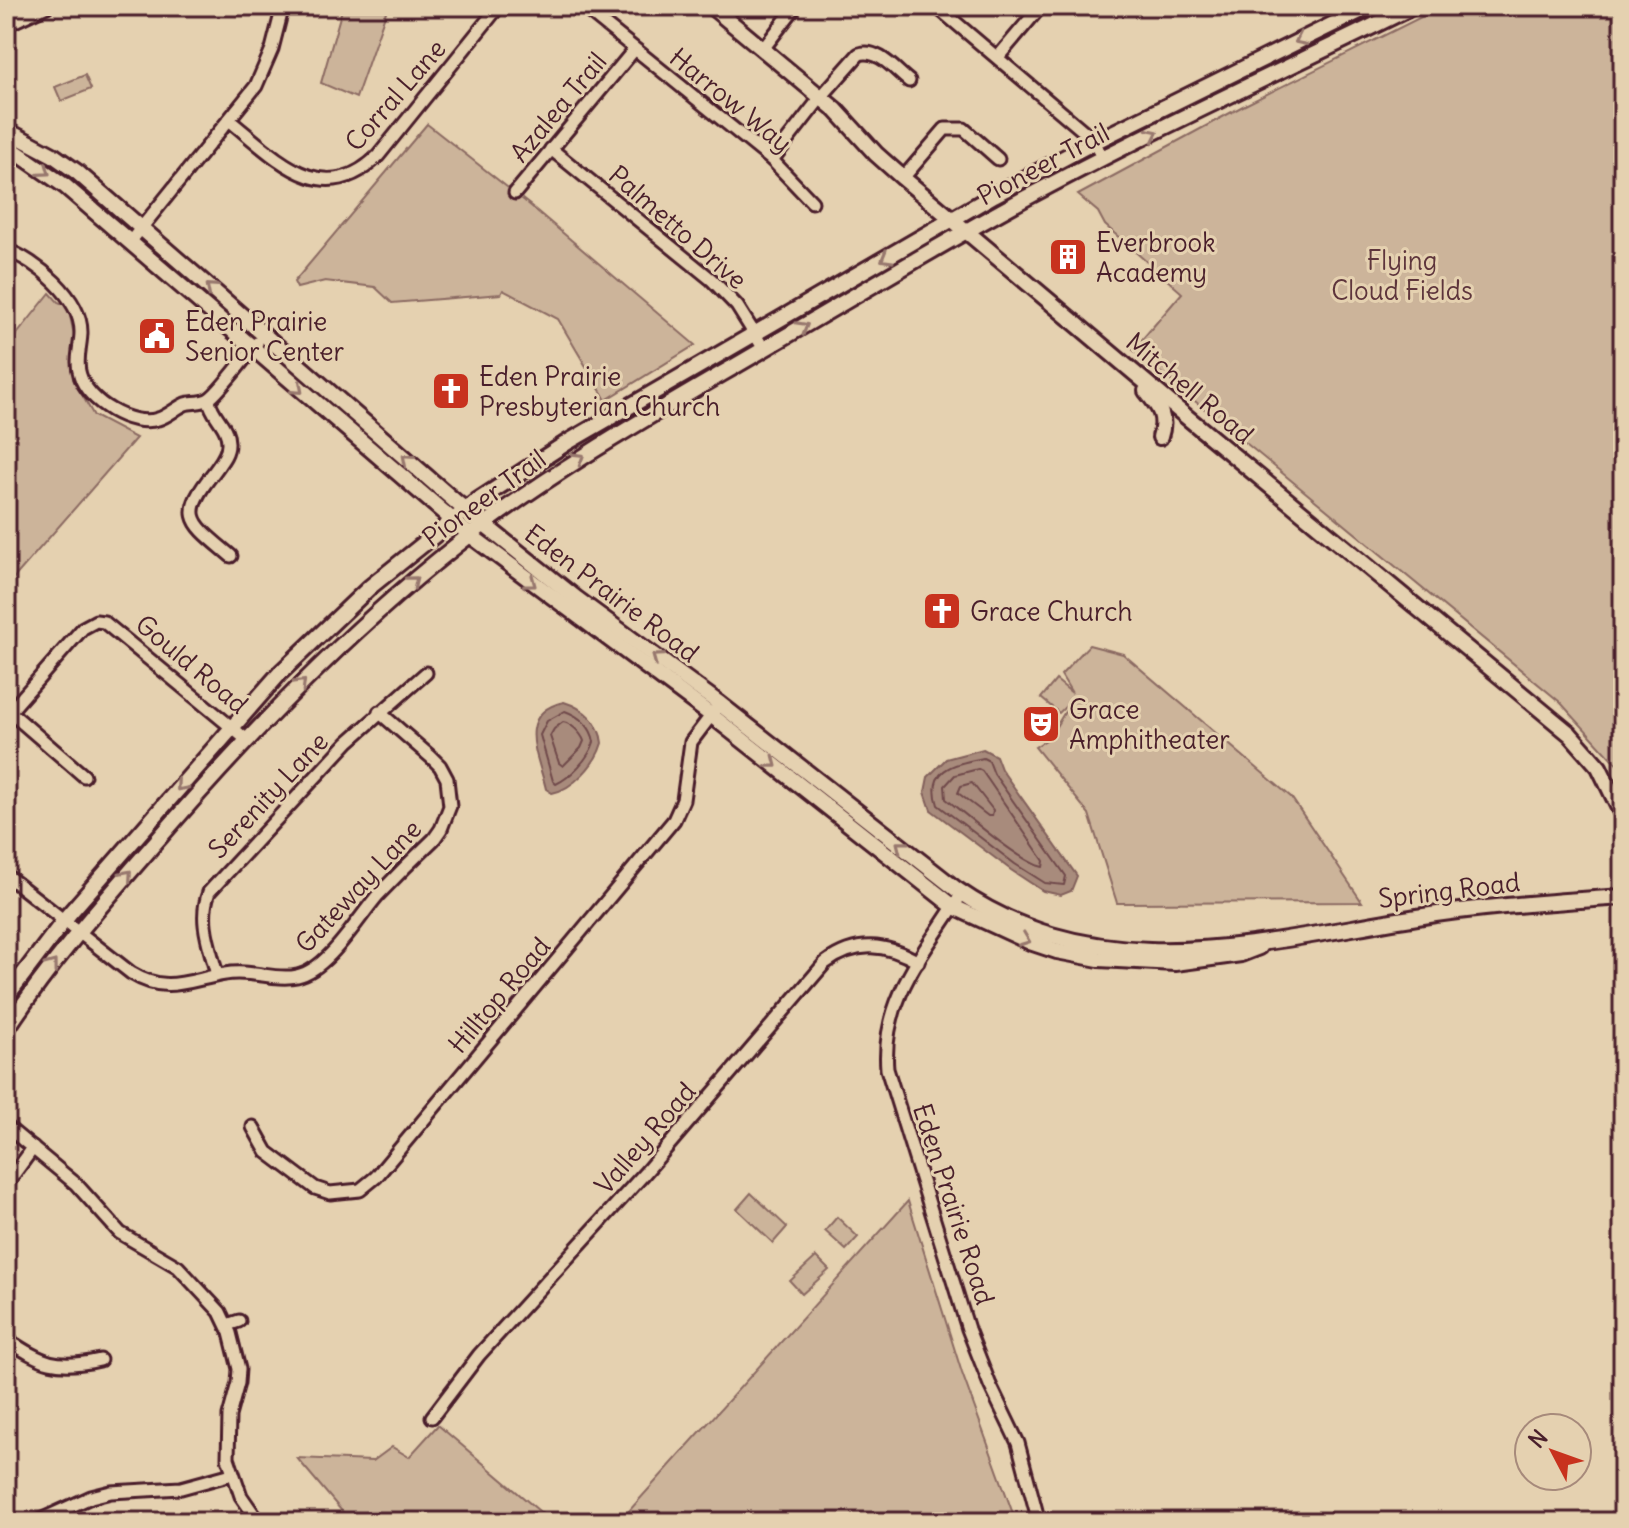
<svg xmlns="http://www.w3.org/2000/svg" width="1629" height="1528" viewBox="0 0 1629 1528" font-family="Delius,sans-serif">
<rect width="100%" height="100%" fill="#e5d1b0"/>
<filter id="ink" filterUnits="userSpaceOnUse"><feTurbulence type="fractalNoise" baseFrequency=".0125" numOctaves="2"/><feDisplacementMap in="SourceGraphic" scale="16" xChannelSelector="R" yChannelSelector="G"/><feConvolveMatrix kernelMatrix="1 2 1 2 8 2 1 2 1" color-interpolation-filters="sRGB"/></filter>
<g filter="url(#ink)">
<!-- green -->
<g fill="#ccb49a" stroke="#8b6a62" stroke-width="2">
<path d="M343 6H388L356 98 321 83Z"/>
<path d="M1443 6H1623V771L1560 702 1133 350 1182 293 1105 225 1098 212 1078 195 1243 106Z"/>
<path d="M85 75 91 89 61 101 55 87Z"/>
<path d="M427 124 531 206 695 345 606 400 558 319 503 290 501 294 392 303 375 287 325 281 297 288 294 282Z"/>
<path d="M50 293 58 302 68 306 75 340 73 379 94 416 136 438 6 587V348Z"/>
<path d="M1089 645 1123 654 1291 797 1362 902 1117 903 1089 814 1035 747 1049 738 1072 700 1059 713 1041 698 1056 680 1072 693 1061 675Z"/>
<path d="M751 1193 787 1227 773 1243 737 1209Z"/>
<path d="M908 1201 962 1373 1016 1522H619Z"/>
<path d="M837 1217 858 1237 846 1250 825 1231Z"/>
<path d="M816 1257 829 1270 802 1294 790 1281Z"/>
<path d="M438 1425 552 1522H351L297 1458 373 1461 392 1447 409 1457Z"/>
</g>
<!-- water -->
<g fill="#a88b7b" stroke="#82605b" stroke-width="2">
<path d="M564 702C584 708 600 723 602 743 596 764 573 789 552 793L546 789C539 758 514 713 564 702Z"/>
<path d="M983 749 996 756 1001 769 1077 876 1071 891 1061 895 1043 891 1011 870 931 810 925 792 928 777 946 759Z"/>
</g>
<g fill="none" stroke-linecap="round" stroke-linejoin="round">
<!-- shore -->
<g stroke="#704a4b" stroke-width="2">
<path d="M565 711C579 716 592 727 594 742 589 758 571 777 556 784L553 781 540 735 547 721Z"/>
<path d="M563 722C571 723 581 733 584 741L581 748 563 766 559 763 550 736 554 729Z"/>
<path d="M983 758 989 761 994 774 1066 876 1064 885 1045 883 1015 864 938 805C926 768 955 764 983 758Z"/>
<path d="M978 769 982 771 1044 861 1043 867C1023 864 965 814 946 799L945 786 955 775Z"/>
<path d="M972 783 993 810 992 816H988L958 793 961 786Z"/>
</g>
<defs>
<g id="minor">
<path d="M582 6 772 160 812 202"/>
<path d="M936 6 1087 134 1104 158"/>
<path d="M1381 6 1387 19"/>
<path d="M6 25 47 6"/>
<path d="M763 49 796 6"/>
<path d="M998 57 1041 6"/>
<path d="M229 120C275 157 322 211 378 156L499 6"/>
<path d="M551 149 712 280 737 306 764 349"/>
<path d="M772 160 821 97 859 54C878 48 895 70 909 81"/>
<path d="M903 178 945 129H964L998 159"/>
<path d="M515 193 634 50"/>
<path d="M130 242 256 86 272 49 283 6"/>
<path d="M6 250C36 260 81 298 81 332 81 346 75 361 80 375 87 401 131 428 158 419 168 416 176 408 185 404 192 402 203 403 209 399 219 393 248 354 257 343"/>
<path d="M209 400C212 417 229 426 228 444 228 455 220 463 214 472 178 517 191 522 231 556"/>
<path d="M10 712 84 776"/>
<path d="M6 716 83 628 96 621 104 622 247 740"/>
<path d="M6 875 131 973C167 995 188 980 225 974 250 969 275 981 297 976 328 970 358 918 378 895 396 876 415 857 434 839L441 829 450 806 447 779 440 766 431 757 379 712"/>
<path d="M962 893C927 950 881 998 887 1069L968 1329 990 1385 1018 1443 1039 1522"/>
<path d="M217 975C210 947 198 920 209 892L348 742 426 673"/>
<path d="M6 1126 76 1184 120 1233 178 1267 220 1312 230 1333 239 1369 238 1383 229 1416 228 1458 241 1496 259 1522"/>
<path d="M253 1127 267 1152 315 1188 330 1193 360 1190 376 1177 674 820 683 800 691 742 716 709"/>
<path d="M6 1185 33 1148"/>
<path d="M227 1325 239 1321"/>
<path d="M6 1339C43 1363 56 1370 100 1360"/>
<path d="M432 1417 479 1355 644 1174 825 963C856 940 886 943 918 962"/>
<path d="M36 1522 91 1497 111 1492 181 1488 232 1474"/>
</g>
<g id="major">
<path d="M711 6 836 110 876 154 903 178 1188 418 1570 734 1599 767 1623 816"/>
<path d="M6 130 53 155 77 172 457 503 577 599 720 704 956 889C1100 989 1258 942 1417 917 1485 906 1554 902 1623 897"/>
<path d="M6 145 65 186 470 535 711 715 954 907 1030 942 1057 951 1099 959 1175 963 1241 954 1259 947"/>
<path d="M1146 391C1159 407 1167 416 1160 437"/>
<path d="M6 997 69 914 280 673 370 587 477 501 568 442 994 195 1094 142 1370 6"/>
<path d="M6 1030C50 963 102 904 155 843 248 735 346 633 457 545 555 468 664 408 771 345 855 296 939 245 1024 199 1152 130 1284 70 1414 6"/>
</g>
</defs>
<!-- minor casing -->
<use href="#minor" stroke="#4a1f2b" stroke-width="17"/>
<!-- major casing -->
<use href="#major" stroke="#4a1f2b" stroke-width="20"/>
<!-- minor -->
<use href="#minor" stroke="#e5d1b0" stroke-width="11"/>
<!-- major -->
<use href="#major" stroke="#e5d1b0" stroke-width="14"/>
</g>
<!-- one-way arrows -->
<defs><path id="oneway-chevron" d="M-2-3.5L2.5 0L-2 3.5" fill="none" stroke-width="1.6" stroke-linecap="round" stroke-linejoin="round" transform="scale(2)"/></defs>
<g stroke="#98786e">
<use href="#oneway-chevron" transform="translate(1300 40) rotate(154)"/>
<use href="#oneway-chevron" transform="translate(1153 134) rotate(-26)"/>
<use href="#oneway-chevron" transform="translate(45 171) rotate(36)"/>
<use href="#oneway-chevron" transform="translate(886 258) rotate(150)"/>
<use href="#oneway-chevron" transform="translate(211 288) rotate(-139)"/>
<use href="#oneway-chevron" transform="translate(803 327) rotate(-30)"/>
<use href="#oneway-chevron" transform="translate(298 389) rotate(41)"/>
<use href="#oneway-chevron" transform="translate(579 458) rotate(-32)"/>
<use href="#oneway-chevron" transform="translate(407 459) rotate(-139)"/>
<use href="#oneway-chevron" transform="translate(413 581) rotate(-39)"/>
<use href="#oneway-chevron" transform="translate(531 583) rotate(37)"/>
<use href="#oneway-chevron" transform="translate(657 658) rotate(-144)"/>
<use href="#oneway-chevron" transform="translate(301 684) rotate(-45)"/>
<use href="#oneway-chevron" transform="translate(772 763) rotate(38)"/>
<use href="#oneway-chevron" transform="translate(181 786) rotate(131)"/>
<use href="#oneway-chevron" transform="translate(901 846) rotate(-142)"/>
<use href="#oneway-chevron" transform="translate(127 875) rotate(-49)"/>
<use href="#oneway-chevron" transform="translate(1025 940) rotate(21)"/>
<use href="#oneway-chevron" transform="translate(52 965) rotate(-53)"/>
</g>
</g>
<!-- icons -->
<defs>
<symbol id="building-square" viewBox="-11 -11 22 22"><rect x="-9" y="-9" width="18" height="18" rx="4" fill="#c8321e" stroke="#e5d1b0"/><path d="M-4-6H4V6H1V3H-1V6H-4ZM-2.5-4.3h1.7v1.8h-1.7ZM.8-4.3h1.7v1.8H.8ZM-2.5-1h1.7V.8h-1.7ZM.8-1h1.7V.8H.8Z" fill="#fff"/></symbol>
<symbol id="civic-square" viewBox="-11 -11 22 22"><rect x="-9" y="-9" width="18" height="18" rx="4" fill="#c8321e" stroke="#e5d1b0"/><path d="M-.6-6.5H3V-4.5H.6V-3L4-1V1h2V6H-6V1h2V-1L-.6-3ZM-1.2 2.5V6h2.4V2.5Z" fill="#fff"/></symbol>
<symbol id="church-square" viewBox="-11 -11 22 22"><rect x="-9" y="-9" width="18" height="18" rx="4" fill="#c8321e" stroke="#e5d1b0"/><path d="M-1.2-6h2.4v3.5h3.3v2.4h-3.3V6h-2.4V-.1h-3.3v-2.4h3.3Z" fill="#fff"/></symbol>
<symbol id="theatre-square" viewBox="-11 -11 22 22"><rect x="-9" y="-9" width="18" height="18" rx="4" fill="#c8321e" stroke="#e5d1b0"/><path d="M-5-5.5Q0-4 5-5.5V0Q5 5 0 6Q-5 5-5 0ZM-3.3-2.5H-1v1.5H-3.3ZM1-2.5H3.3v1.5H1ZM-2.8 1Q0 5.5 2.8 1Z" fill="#fff"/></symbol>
</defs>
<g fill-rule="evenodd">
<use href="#building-square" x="1046" y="235" width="44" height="44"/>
<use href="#civic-square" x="135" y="314" width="44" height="44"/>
<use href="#church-square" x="429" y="369" width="44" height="44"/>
<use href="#church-square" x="920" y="589" width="44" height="44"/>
<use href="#theatre-square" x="1019" y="702" width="44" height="44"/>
</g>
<g text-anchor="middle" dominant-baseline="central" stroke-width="6" stroke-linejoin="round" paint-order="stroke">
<!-- street labels -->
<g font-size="26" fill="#4a1f2b" stroke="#e5d1b0">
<text transform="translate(395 95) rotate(-49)">Corral Lane</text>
<text transform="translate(731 100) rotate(39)">Harrow Way</text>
<text transform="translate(558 107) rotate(-50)">Azalea Trail</text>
<text transform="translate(1043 164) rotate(-28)">Pioneer Trail</text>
<text transform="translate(678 227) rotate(41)">Palmetto Drive</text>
<text transform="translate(1190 388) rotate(40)">Mitchell Road</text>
<text transform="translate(484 498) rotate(-36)">Pioneer Trail</text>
<text transform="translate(612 593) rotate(37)">Eden Prairie Road</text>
<text transform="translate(192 664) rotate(40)">Gould Road</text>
<text transform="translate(268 795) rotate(-47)">Serenity Lane</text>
<text transform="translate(358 886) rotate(-47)">Gateway Lane</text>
<text transform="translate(1449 890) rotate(-7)">Spring Road</text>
<text transform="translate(499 995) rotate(-50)">Hilltop Road</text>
<text transform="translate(645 1138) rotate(-49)">Valley Road</text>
<text transform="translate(954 1204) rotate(72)">Eden Prairie Road</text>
</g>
<!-- poi labels -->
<g font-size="26" fill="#4a1f2b" stroke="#e5d1b0" text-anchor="start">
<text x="1096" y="242">Everbrook<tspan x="1096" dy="30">Academy</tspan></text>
<text x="185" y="321">Eden Prairie<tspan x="185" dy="30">Senior Center</tspan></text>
<text x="479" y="376">Eden Prairie<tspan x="479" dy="30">Presbyterian Church</tspan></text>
<text x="970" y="611">Grace Church</text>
<text x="1069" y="709">Grace<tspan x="1069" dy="30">Amphitheater</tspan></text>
</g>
<!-- park labels -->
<g font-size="26" fill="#5e353c" stroke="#e5d1b0">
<text x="1402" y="260">Flying<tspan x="1402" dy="30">Cloud Fields</tspan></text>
</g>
</g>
<!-- margin -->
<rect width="1629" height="1528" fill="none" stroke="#e5d1b0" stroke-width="32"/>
<rect x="16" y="16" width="1597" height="1496" fill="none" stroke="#4a1f2b" stroke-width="3" filter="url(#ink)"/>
<!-- north arrow -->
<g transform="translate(1553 1452) rotate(311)"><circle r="38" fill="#e5d1b0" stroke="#a78a7b" stroke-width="2"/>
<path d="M0-6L14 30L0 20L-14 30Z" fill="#c8321e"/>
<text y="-12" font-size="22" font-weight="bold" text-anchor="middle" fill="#4a1f2b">N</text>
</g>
</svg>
